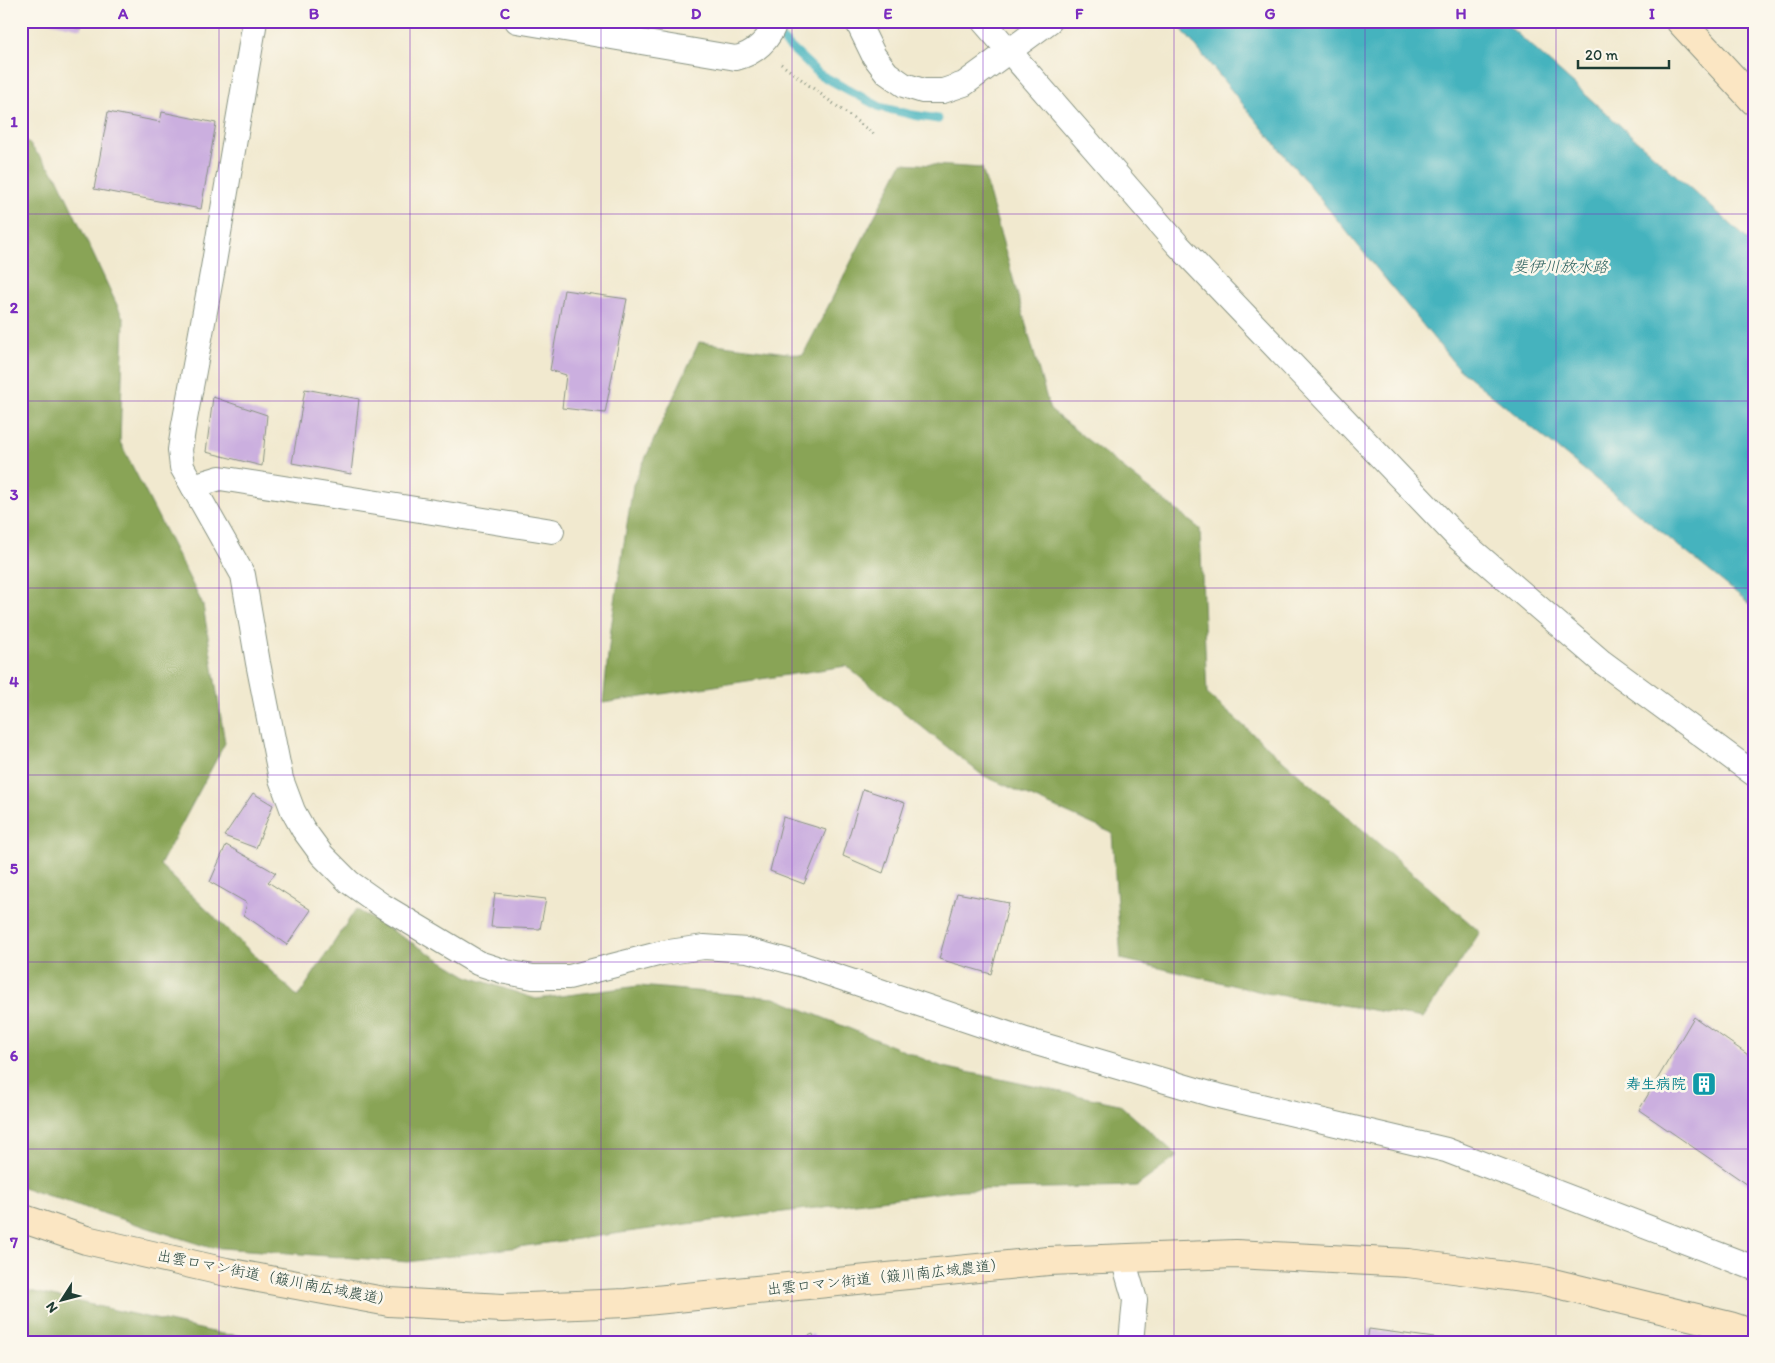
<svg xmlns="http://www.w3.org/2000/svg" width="1775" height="1363" viewBox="0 0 1775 1363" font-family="Itim,'Klee One',sans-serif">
<rect width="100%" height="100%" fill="#fbf7ec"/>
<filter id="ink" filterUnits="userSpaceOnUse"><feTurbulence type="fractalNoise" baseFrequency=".02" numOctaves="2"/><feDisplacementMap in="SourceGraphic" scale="10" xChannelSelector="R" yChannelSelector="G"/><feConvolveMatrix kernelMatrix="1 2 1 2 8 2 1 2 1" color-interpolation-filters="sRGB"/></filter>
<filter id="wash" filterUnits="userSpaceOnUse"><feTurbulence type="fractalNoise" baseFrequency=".0096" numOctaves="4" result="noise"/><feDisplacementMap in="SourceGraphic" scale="20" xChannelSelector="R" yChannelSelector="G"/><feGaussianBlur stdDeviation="1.12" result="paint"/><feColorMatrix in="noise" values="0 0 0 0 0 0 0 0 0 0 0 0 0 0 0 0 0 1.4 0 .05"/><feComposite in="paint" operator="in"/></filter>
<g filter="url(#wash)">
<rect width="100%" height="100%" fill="#f1e9cf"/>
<!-- forest -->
<g fill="#89a456" stroke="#547045">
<path d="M21 134 57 177 124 320 120 442 203 605 225 743 160 865 298 997 356 909 467 976 536 999 639 986 775 998 943 1067 1119 1104 1178 1156 1137 1186 960 1190 679 1225 408 1262 208 1247 21 1187Z"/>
<path d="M902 163 982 168 1050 410 1200 529 1207 694 1480 932 1423 1018 1266 993 1121 959 1112 833 982 775 846 666 603 703 611 628 633 485 699 342 803 355Z"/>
<path d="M21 1289 222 1334 310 1342H21Z"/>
</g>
<!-- water -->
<path fill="#44b3be" stroke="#327879" d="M1175 21H1503L1754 245V607L1458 368Z"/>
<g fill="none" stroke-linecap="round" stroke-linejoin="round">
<!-- stream -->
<path stroke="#44b3be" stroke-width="9" d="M772 30 819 74 880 107 913 115 938 119"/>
</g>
<g id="blocks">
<!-- building -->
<g fill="#cbafdf">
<path d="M44 21H82L81 29Z"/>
<path d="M108 112 160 122 162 112 216 123 201 209 94 189Z"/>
<path d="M564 290 627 299 605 413 562 408 566 375 550 370Z"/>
<path d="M305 389 359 399 351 474 292 463Z"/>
<path d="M213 397 267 415 262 466 206 452Z"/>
<path d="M863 789 905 803 883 873 843 856Z"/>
<path d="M253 793 273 805 256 848 224 836Z"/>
<path d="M783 817 826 830 804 884 770 871Z"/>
<path d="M226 845 276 873 268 882 311 910 287 945 244 915 247 903 210 882Z"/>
<path d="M495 893 546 899 540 929 491 927Z"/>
<path d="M957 893 1009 903 991 974 939 959Z"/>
<path d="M1694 1017 1754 1059V1189L1639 1110Z"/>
<path d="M1369 1329 1456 1341V1342H1367Z"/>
<path d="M813 1334 815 1342H793Z"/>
</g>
</g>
</g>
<g filter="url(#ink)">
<use href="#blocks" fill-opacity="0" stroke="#889382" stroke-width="1"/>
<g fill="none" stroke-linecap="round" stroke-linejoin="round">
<defs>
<g id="street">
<path d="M255 21 213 268 183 430 180 450 182 467 243 575 258 663 281 779 293 811 303 829 322 855 349 882 383 906 478 963 506 972 533 977H569L662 953 704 947 747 950 803 965 1026 1040 1210 1094 1446 1150 1754 1268"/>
<path d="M517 21 736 58C754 54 771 39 775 21"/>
<path d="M857 21 874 56 887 73 904 85 923 91H943L964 84 1050 21"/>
<path d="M983 21 1178 245 1457 537 1602 662 1754 774"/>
<path d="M193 486 220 478 552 531"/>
<path d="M1123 1259 1135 1300 1131 1342"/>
</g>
<g id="secondary">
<path d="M1680 21 1754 101"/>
<path d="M21 1218 86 1240 226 1272 389 1302 503 1308 626 1303 1048 1261 1236 1254 1408 1263 1545 1281 1730 1326 1754 1334"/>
</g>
</defs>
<!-- street casing -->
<use href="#street" stroke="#889382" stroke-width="26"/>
<!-- secondary casing -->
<use href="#secondary" stroke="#889382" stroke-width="30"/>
<!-- path -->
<path stroke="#889382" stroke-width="3" stroke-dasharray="1 4" stroke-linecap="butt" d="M781 64 875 135"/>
<!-- street -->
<use href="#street" stroke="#fff" stroke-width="24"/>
<!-- secondary -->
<use href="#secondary" stroke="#fbe6c3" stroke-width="28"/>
</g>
</g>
<!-- grid -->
<path fill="none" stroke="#7b2cbf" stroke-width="1" stroke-opacity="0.55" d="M219 21V1342M410 21V1342M601 21V1342M792 21V1342M983 21V1342M1174 21V1342M1365 21V1342M1556 21V1342M21 214H1754M21 401H1754M21 588H1754M21 775H1754M21 962H1754M21 1149H1754"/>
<!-- icons -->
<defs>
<symbol id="building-square" viewBox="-11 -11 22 22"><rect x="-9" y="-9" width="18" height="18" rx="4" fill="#0f9aa8" stroke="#fbf7ec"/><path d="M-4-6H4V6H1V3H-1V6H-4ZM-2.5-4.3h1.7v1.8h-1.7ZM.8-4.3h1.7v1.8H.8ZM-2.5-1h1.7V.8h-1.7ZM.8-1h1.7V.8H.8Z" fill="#fff"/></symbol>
</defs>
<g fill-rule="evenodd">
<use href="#building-square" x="1690" y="1070" width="28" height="28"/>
</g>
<g text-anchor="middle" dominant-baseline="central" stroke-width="5" stroke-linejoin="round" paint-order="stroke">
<!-- culture labels -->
<g font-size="15" font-weight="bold" fill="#0d838f" stroke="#fbf7ec" text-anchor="end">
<text x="1686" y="1084">寿生病院</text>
</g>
<!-- street labels -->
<g font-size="15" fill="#1f3d34" stroke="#fbf7ec">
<text transform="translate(886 1277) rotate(-6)">出雲ロマン街道（簸川南広域農道）</text>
<text transform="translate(275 1278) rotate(11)">出雲ロマン街道（簸川南広域農道）</text>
</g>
<!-- water labels -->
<g font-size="16" font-style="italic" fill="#2a605d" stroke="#fbf7ec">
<text x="1560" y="266">斐伊川放水路</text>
</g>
</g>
<!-- margin -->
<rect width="1775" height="1363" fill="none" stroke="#fbf7ec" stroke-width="55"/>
<!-- north arrow -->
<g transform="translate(62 1300) rotate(234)" stroke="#fbf7ec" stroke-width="4" paint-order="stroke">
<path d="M0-4L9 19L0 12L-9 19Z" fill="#1f3d34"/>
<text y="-8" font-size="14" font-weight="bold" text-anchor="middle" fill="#1f3d34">N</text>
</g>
<!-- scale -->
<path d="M1578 60v8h91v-8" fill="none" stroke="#1f3d34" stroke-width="2.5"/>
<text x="1585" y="60" font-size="15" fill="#1f3d34" stroke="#fbf7ec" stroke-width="4" paint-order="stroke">20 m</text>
<rect x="28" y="28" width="1720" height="1308" fill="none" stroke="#7b2cbf" stroke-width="2"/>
<g font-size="16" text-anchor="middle" font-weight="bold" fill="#7b2cbf">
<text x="123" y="19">A</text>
<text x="314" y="19">B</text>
<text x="505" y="19">C</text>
<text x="696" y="19">D</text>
<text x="888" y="19">E</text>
<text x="1079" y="19">F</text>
<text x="1270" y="19">G</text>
<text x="1461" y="19">H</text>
<text x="1652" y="19">I</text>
<text x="14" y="127">1</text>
<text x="14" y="313">2</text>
<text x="14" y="500">3</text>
<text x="14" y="687">4</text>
<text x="14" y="874">5</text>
<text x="14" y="1061">6</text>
<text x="14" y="1248">7</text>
</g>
</svg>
